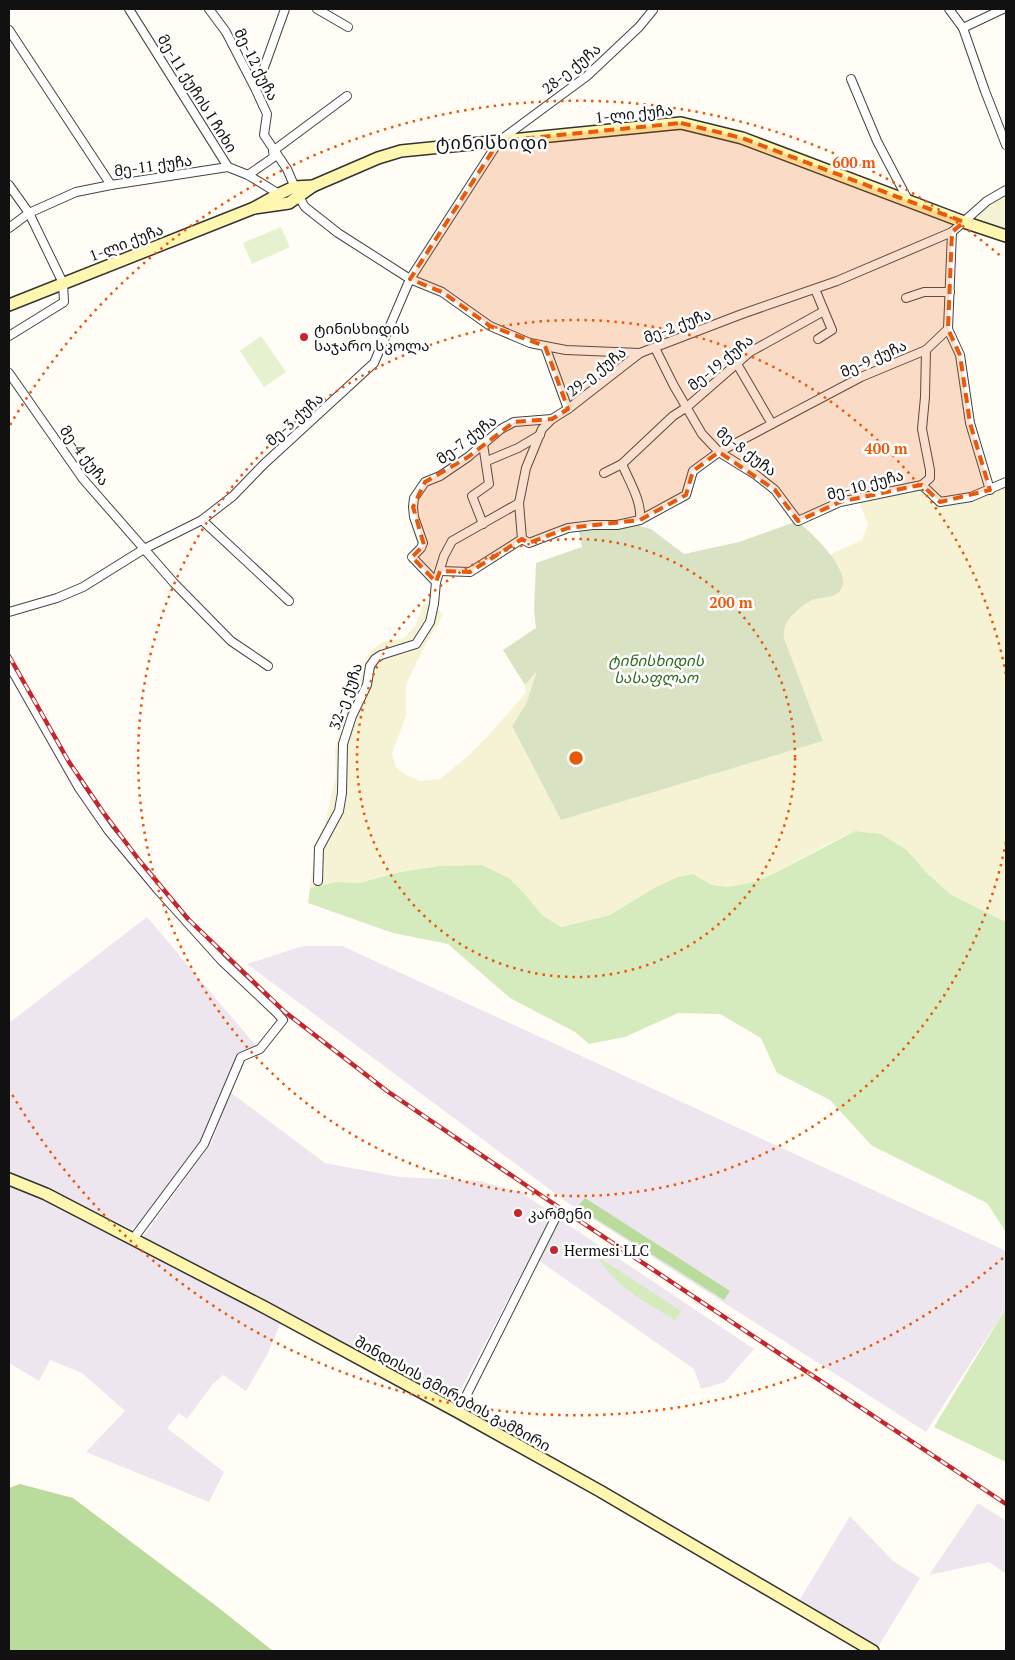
<svg xmlns="http://www.w3.org/2000/svg" width="1015" height="1660" viewBox="0 0 1015 1660" font-family="'PT Serif','Noto Sans Georgian',serif">
<rect width="100%" height="100%" fill="#fffdf5"/>
<!-- industrial -->
<g fill="#eee6ef">
<path d="M147 917 256 1046 239 1055 220 1093 202 1141 141 1223 131 1229 61 1194 9 1172V1023Z"/>
<path d="M303 946H342L1006 1251V1308L926 1432 568 1203 247 964Z"/>
<path d="M230 1092 325 1163 400 1177 480 1181 522 1193 553 1214 460 1391 449 1398 143 1237 212 1142Z"/>
<path d="M9 1186 46 1200 281 1322 267 1355 246 1391 223 1375 212 1385 187 1419 179 1413 167 1428 224 1472 209 1502 86 1452 125 1411 82 1373 50 1360 39 1381 9 1363Z"/>
<path d="M558 1218 754 1349 725 1382 701 1389 694 1369 538 1260Z"/>
<path d="M978 1503 1006 1521V1574L989 1562 929 1575Z"/>
<path d="M850 1516 893 1561 920 1578 878 1647 799 1601Z"/>
</g>
<!-- farmland -->
<g fill="#f6f3d4">
<path d="M1006 190V236L964 222Z"/>
<path d="M1006 481V922L950 894 926 872 907 850 881 834 855 831 826 845 777 872 755 882 727 887 712 885 693 874 654 888 610 915 561 927 542 915 524 893 509 878 482 865 439 866 400 872 359 883 337 882 310 888 316 842 325 824 336 775 335 749 357 676 370 652 382 642 403 639 416 625 423 605 434 604 443 615 424 647 406 685V716L392 753 396 767 406 775 420 781 440 779 466 758 487 737 526 693 525 685 538 670 527 702 512 726 561 820 823 741 784 638 783 632 787 621 804 605 813 599 829 597 840 568 831 556 833 553 862 540 868 525 858 497 922 488 933 497 953 500Z"/>
</g>
<!-- green -->
<g fill="#d5ebbd">
<path d="M855 831 881 834 907 850 926 872 950 894 1006 922V1232L987 1203 871 1145 830 1100 777 1073 761 1038 720 1014 678 1013 625 1037 589 1044 575 1032 510 998 448 944 393 933 308 903 310 888 337 882 359 883 400 872 439 866 482 865 509 878 524 893 542 915 561 927 610 915 654 888 678 877 693 874 712 885 727 887 755 882 777 872Z"/>
<path d="M598 1257 681 1311 675 1320C646 1302 616 1288 598 1257Z"/>
<path d="M1006 1308V1462L934 1427Z"/>
</g>
<!-- forest -->
<g fill="#b9dc9c">
<path d="M585 1198 730 1291 724 1300 577 1207Z"/>
<path d="M20 1484 73 1498 215 1605 273 1651H9V1488Z"/>
</g>
<!-- cemetery -->
<path fill="#d9e3c4" d="M640 520V526L651 529 684 554 739 542 798 521C811 533 863 579 835 595 829 598 822 597 816 599 807 601 800 608 794 614 786 621 783 628 784 638L823 741 561 820 512 726 527 702 537 671 525 685 503 650 536 628 534 610 536 563 582 547 578 527Z"/>
<!-- pitch -->
<g fill="#e6f2cf">
<path d="M281 227 290 247 252 264 243 243Z"/>
<path d="M261 336 286 372 264 387 240 351Z"/>
</g>
<g fill="none" stroke-linecap="round" stroke-linejoin="round">
<defs>
<g id="street">
<path d="M129 9 228 167"/>
<path d="M209 9 226 32 256 90 267 114 264 135 287 169 299 197 305 207 338 233 410 279 442 292 490 326 530 343 545 346 566 350 640 353 742 314 837 281 952 232 987 201 1006 190"/>
<path d="M317 9 348 27"/>
<path d="M949 9 963 28 985 91 1006 145"/>
<path d="M963 28 1003 9"/>
<path d="M9 30 111 185"/>
<path d="M851 79 877 141 908 200"/>
<path d="M256 90 285 9"/>
<path d="M248 175 274 157 273 151 347 96"/>
<path d="M9 185 29 213 63 283 64 302 9 336"/>
<path d="M9 228 29 213 76 192 111 185 228 167 248 175 279 194V196"/>
<path d="M815 289 832 330 818 339"/>
<path d="M906 298 924 292H950"/>
<path d="M948 329 960 355 970 423 990 490"/>
<path d="M545 346 568 409"/>
<path d="M655 348 674 386 702 434 719 452 756 475 775 490 798 521 840 502 922 485 930 478V470L922 429 925 397 926 350"/>
<path d="M737 364 772 424"/>
<path d="M9 373 83 479 174 583 231 641 268 666"/>
<path d="M483 444 489 484 472 496 483 524"/>
<path d="M487 461 518 448 540 435"/>
<path d="M622 464C629 481 642 501 640 520"/>
<path d="M604 473 622 464 673 416 687 407 750 352 824 311"/>
<path d="M922 485 940 502 971 497 1006 482"/>
<path d="M202 520 289 601"/>
<path d="M522 539 519 503 526 468 542 429 552 419 568 409 640 353"/>
<path d="M440 571 470 572 522 539 529 543 568 528 593 525H617L640 520 686 495 693 471 719 452 861 377 926 350 948 329 952 232"/>
<path d="M436 582 412 557 421 548 423 543 414 517 413 507 414 498 425 482 440 476 468 457 501 429 514 422 552 419"/>
<path d="M9 612 57 598 83 587 144 549 202 520 233 496 264 464 374 363 410 279 499 141 587 76 639 27 653 10"/>
<path d="M9 665 79 788 108 830 158 890 221 960 277 1013 283 1020 260 1049 241 1057 204 1144 133 1239"/>
<path d="M318 881 319 848 339 811 342 793 343 744 352 716 367 685 370 666 375 659 381 655 416 644 430 622 434 604 436 582 444 556 452 541 519 503"/>
<path d="M458 1412 558 1213"/>
</g>
<g id="secondary">
<path d="M254 208 289 203 313 186 378 158 401 151 681 123 742 138 964 222 1006 236"/>
<path d="M9 305 254 208 279 194 294 187 313 186"/>
<path d="M9 1179 46 1194 264 1307 458 1412 600 1491 873 1651"/>
</g>
</defs>
<!-- street casing -->
<use href="#street" stroke="#444" stroke-width="10"/>
<!-- secondary casing -->
<use href="#secondary" stroke="#333" stroke-width="14"/>
<!-- street -->
<use href="#street" stroke="#fff" stroke-width="8"/>
<!-- secondary -->
<use href="#secondary" stroke="#fff6b0" stroke-width="11"/>
<defs>
<path id="rail" d="M9 656 69 762 103 812 139 860 188 919 285 1012 387 1091 530 1188 1006 1504"/>
</defs>
<!-- rail casing -->
<use href="#rail" stroke="#c4262e" stroke-width="4.5"/>
<!-- rail -->
<use href="#rail" stroke="#fff" stroke-width="2.5" stroke-dasharray="8" stroke-linecap="butt"/>
</g>
<!-- marked area -->
<path fill="#e8590c" fill-opacity="0.2" stroke="#e8590c" stroke-width="4" stroke-dasharray="10 6" stroke-linejoin="round" d="M681 123 742 138 964 222 952 232 948 329 960 355 970 423 990 490 940 502 922 485 910 487 840 502 798 521 775 490 719 452 693 471 686 495 640 520 568 528 529 543 522 539 470 572 440 571 436 582 412 557 424 545 413 507 425 482 468 457 514 422 552 419 568 409 545 346 490 326 442 292 410 279 499 141Z"/>
<!-- distance rings -->
<g fill="none" stroke="#e8590c" stroke-width="2.5" stroke-dasharray="2.5 5">
<circle cx="576" cy="758" r="219"/>
<path d="M1006 842A438 438 0 1 1 1006 674"/>
<path d="M1003 1258A657 657 0 0 1 10 1091M10 425A657 657 0 0 1 1003 258"/>
</g>
<!-- markers -->
<g fill="#c4262e" stroke="#fff" stroke-width="2">
<circle cx="304" cy="337" r="5"/>
<circle cx="518" cy="1213" r="5"/>
<circle cx="554" cy="1250" r="5"/>
</g>
<g text-anchor="middle" dominant-baseline="central" stroke-width="5" stroke-linejoin="round" paint-order="stroke">
<!-- street labels -->
<g font-size="15" fill="#111" stroke="#fff">
<text transform="translate(257 64) rotate(63)">მე-12 ქუჩა</text>
<text transform="translate(571 68) rotate(-39)">28-ე ქუჩა</text>
<text transform="translate(198 93) rotate(58)">მე-11 ქუჩის I ჩიხი</text>
<text transform="translate(634 113) rotate(-6)">1-ლი ქუჩა</text>
<text transform="translate(153 165) rotate(-8)">მე-11 ქუჩა</text>
<text transform="translate(126 242) rotate(-21)">1-ლი ქუჩა</text>
<text transform="translate(677 325) rotate(-21)">მე-2 ქუჩა</text>
<text transform="translate(873 358) rotate(-24)">მე-9 ქუჩა</text>
<text transform="translate(720 362) rotate(-39)">მე-19 ქუჩა</text>
<text transform="translate(596 371) rotate(-38)">29-ე ქუჩა</text>
<text transform="translate(294 419) rotate(-42)">მე-3 ქუჩა</text>
<text transform="translate(466 439) rotate(-37)">მე-7 ქუჩა</text>
<text transform="translate(747 451) rotate(37)">მე-8 ქუჩა</text>
<text transform="translate(85 455) rotate(53)">მე-4 ქუჩა</text>
<text transform="translate(865 484) rotate(-15)">მე-10 ქუჩა</text>
<text transform="translate(345 696) rotate(-70)">32-ე ქუჩა</text>
<text transform="translate(453 1393) rotate(29)">შინდისის გმირების გამზირი</text>
</g>
<!-- poi labels -->
<g font-size="15" fill="#111" stroke="#fff" text-anchor="start">
<text x="314" y="328">ტინისხიდის<tspan x="314" dy="17">საჯარო სკოლა</tspan></text>
<text x="528" y="1213">კარმენი</text>
<text x="564" y="1250">Hermesi LLC</text>
</g>
<!-- park labels -->
<g font-size="15" font-style="italic" fill="#2f6b1f" stroke="#fff">
<text x="656" y="660">ტინისხიდის<tspan x="656" dy="17">სასაფლაო</tspan></text>
</g>
<!-- quarter labels -->
<g font-size="18" letter-spacing="1" fill="#111" stroke="#fff">
<text x="492" y="142">ტინისხიდი</text>
</g>
</g>
<circle cx="576" cy="758" r="8" fill="#e8590c" stroke="#fff" stroke-width="2.5"/>
<g font-size="15" text-anchor="middle" font-weight="bold" fill="#e8590c" stroke="#fff" stroke-width="5" stroke-linejoin="round" paint-order="stroke">
<text x="854" y="168">600 m</text>
<text x="886" y="454">400 m</text>
<text x="731" y="608">200 m</text>
</g>
<!-- border -->
<rect width="1015" height="1660" fill="none" stroke="#111111" stroke-width="20"/>
</svg>
